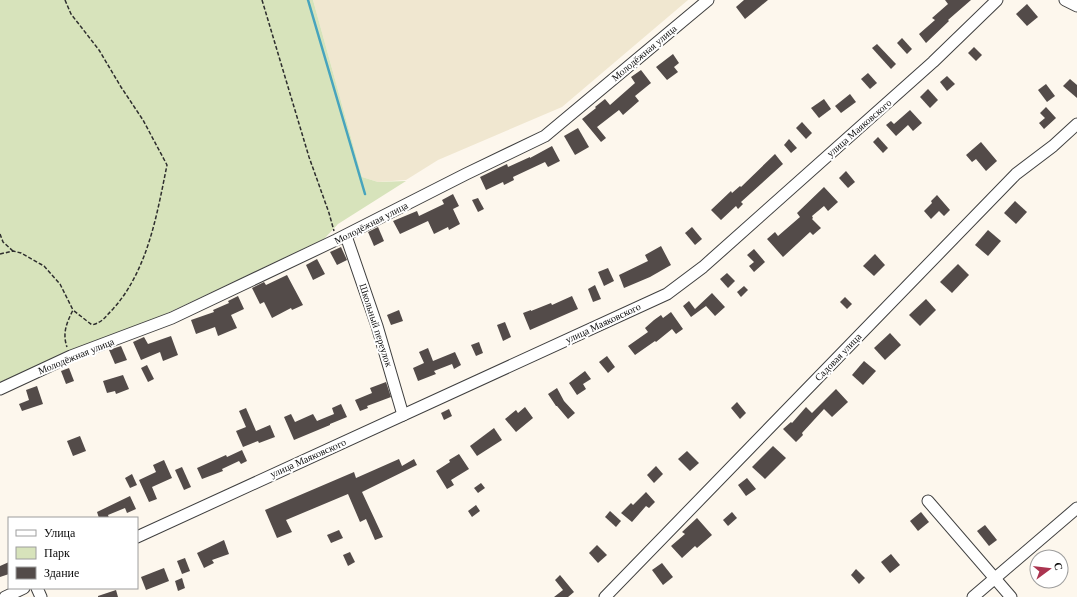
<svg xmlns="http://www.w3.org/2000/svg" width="1077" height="597" viewBox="0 0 1077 597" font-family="'Times New Roman',serif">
<rect width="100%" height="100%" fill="#fdf7ed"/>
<!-- farmland -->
<path fill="#f0e7d0" d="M313 0H688L562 107 438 160 406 180 378 182 362 177Z"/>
<!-- green -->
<path fill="#d7e3bb" d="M0 0H313L362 177 378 182 406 181 338 224 324 239 157 318 0 382Z"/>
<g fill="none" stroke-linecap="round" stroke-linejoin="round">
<!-- stream -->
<path stroke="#47a4bd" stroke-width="2.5" d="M308 0 365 194"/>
</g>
<!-- building -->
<g fill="#534b49">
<path d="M744 0H768L745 19 736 7Z"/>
<path d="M945 0H971L948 20 949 21 926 43 919 34 935 20 932 18 948 4Z"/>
<path d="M1027 4 1038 17 1027 26 1016 14Z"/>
<path d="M902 38 912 49 907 54 897 43Z"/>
<path d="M877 44 896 64 891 69 872 48Z"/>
<path d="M974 47 982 55 976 61 968 53Z"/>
<path d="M673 54 679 63 674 67 678 72 667 80 656 67Z"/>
<path d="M641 70 651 83 635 96 639 101 623 115 619 110 597 127 606 138 601 142 582 119 596 108 595 107 605 99 610 105 635 83 631 77Z"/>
<path d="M868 73 877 83 870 89 861 79Z"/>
<path d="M947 76 955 84 947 91 940 82Z"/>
<path d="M1070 79 1077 85V98L1063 86Z"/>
<path d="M1046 84 1055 96 1047 102 1038 90Z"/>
<path d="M928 89 938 100 930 108 920 97Z"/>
<path d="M850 94 856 102 841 113 835 106Z"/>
<path d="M824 99 831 109 819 118 811 108Z"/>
<path d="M1046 107 1056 118 1044 129 1039 123 1045 118 1040 113Z"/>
<path d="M910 110 922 123 913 131 908 125 896 136 886 125 891 121 894 124Z"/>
<path d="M802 122 812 133 806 139 796 128Z"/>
<path d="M578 128 589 147 575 155 564 136Z"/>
<path d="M878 137 888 148 883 153 873 142Z"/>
<path d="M789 139 797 148 791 153 784 145Z"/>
<path d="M981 142 997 161 986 171 976 159 972 162 966 155Z"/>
<path d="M552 146 560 161 548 167 545 162 513 177 514 180 504 185 503 182 486 190 480 177 507 164 508 167 530 157V158Z"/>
<path d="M775 154 783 164 741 202 743 204 738 209 736 206 721 220 711 210 731 191 732 193 740 186 741 187Z"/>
<path d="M846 171 855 182 848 188 839 178Z"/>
<path d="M824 187 838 202 828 211 824 206 812 216 813 218 812 219 821 228 813 235 810 232 783 257 767 239 775 232 778 236 800 217 797 213Z"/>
<path d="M453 194 459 206 453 209 460 224 449 230 448 227 434 234 428 221 400 234 393 221 417 211 419 216 444 204 442 200Z"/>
<path d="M937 195 950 210 944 216 939 211 931 219 924 211 932 203 931 201Z"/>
<path d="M478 198 484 209 478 212 472 200Z"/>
<path d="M1015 201 1027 212 1016 224 1004 213Z"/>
<path d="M378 227 384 241 374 246 368 232Z"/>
<path d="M692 227 702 239 695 245 685 233Z"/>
<path d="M988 230 1001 241 988 256 975 245Z"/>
<path d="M661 246 671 265 650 277 624 288 619 275 648 261 645 255Z"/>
<path d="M341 247 347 260 337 265 330 252Z"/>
<path d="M754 249 765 262 754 272 749 266 754 262 747 255Z"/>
<path d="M875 254 885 265 874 276 863 266Z"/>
<path d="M317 259 325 274 313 280 306 265Z"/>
<path d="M958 264 969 275 952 293 940 282Z"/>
<path d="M608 268 614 281 604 286 598 272Z"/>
<path d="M727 273 735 281 728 288 720 279Z"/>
<path d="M287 275 303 305 292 310 291 308 272 318 264 302 260 304 252 288 264 282 266 285Z"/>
<path d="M595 285 601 299 593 302 588 289Z"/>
<path d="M744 286 748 290 741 297 737 292Z"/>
<path d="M712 293 725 307 715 316 706 306 691 317 683 306 689 301 695 309Z"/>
<path d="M238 296 244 309 231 315 237 328 218 336 215 327 196 334 191 320 214 312 213 310 229 303 228 301Z"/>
<path d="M572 296 578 309 530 330 523 313 531 310V311L551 303 552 305Z"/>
<path d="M845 297 852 304 847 309 840 302Z"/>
<path d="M926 299 936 310 920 326 909 315Z"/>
<path d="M399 310 403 321 391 325 387 315Z"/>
<path d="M671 312 683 329 676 334 672 329 656 342 655 341 635 355 628 346 648 332 645 328 654 320 661 315 663 318Z"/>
<path d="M505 322 511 337 503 341 497 325Z"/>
<path d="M890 333 901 345 885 360 874 348Z"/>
<path d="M171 336 178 355 163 361 160 352 141 360 133 342 144 337 148 344Z"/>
<path d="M479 342 483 353 476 356 471 345Z"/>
<path d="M121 346 127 360 115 364 109 350Z"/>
<path d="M428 348 433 361 455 352 461 365 454 369 452 364 434 371 436 374 418 381 413 368 424 363 419 352Z"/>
<path d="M607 356 615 367 608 373 599 362Z"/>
<path d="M864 361 876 371 863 385 852 375Z"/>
<path d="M147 365 154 379 148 382 141 368Z"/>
<path d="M69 368 74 381 66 384 61 371Z"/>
<path d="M585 371 591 379 583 384 586 389 577 395 569 383Z"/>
<path d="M123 375 129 389 116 394 115 391 107 393 103 381Z"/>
<path d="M386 382 391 397 367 406 368 408 360 411 355 400 372 393 370 388Z"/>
<path d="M37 386 43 404 22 411 19 404 29 400 26 390Z"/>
<path d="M557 388 564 401 575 413 568 419 557 406H556L548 394Z"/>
<path d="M836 389 848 402 832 417 824 409 802 433 803 435 796 442 783 429 791 422 792 423 806 407 812 413Z"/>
<path d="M737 402 746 413 740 419 731 408Z"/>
<path d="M341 404 347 417 330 424V425L294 440 284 417 291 414 295 422 313 414 317 421 334 414 332 408Z"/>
<path d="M525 407 533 418 516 432 505 419 516 410 518 413Z"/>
<path d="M246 408 256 431 270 425 275 437 259 443 258 441 243 447 236 431 246 427 239 411Z"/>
<path d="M449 409 452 416 444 420 441 413Z"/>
<path d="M494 428 502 440 477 456 470 446Z"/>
<path d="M80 436 86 451 73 456 67 441Z"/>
<path d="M773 446 786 458 765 479 752 467Z"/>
<path d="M242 450 247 461 241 464 239 461 222 469 223 471 202 479 197 468 226 455 227 457Z"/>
<path d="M687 451 699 463 690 471 678 459Z"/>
<path d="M459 454 469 469 451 480 454 485 447 489 436 471 450 462 449 460Z"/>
<path d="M399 459 402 466 414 459 417 465 362 492 383 537 375 540 366 519 360 522 348 494 286 520 292 532 277 538 265 510 354 472 356 478Z"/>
<path d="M164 460 172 478 152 487 157 499 149 502 139 480 156 472 153 465Z"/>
<path d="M656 466 663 474 654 483 647 475Z"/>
<path d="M182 467 191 487 184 490 175 470Z"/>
<path d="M132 474 137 485 130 488 125 478Z"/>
<path d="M747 478 756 489 746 496 738 485Z"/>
<path d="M481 483 485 488 478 493 474 488Z"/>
<path d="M646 492 655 502 649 508 646 506 632 522 621 513 631 503 633 505Z"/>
<path d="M130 496 136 509 127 513 125 508 108 515 109 518H99L97 512Z"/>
<path d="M476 505 480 511 472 517 468 511Z"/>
<path d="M610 511 621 521 616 527 605 517Z"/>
<path d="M732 512 737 518 728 526 723 520Z"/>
<path d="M921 512 929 522 918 531 910 521Z"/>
<path d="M697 518 712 535 697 548 695 546 682 558 671 546 685 534 682 532Z"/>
<path d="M985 525 997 540 989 546 977 531Z"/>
<path d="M339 530 343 538 331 543 327 535Z"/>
<path d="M224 540 229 554 212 560 214 563 204 568 197 553Z"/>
<path d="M597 545 607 555 598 563 589 553Z"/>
<path d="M350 552 355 562 348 566 343 555Z"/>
<path d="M891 554 900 565 890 573 881 562Z"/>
<path d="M185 558 190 571 182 574 177 561Z"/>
<path d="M9 562V574L0 577V566Z"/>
<path d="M662 563 673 577 663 585 652 570Z"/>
<path d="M164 568 169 581 146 590 141 577Z"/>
<path d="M856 569 865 578 859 584 851 575Z"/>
<path d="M560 575 574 592 568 597H554L563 590 555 580Z"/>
<path d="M182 578 185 588 178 591 175 581Z"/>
<path d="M116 590 118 597H98V596Z"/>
</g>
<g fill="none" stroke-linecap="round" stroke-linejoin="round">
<defs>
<g id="minor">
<path d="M1065 0 1077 6"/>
<path d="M346 236 377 326 403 415"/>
<path d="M0 389 71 356 172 318 336 240 466 174 545 136 708 0"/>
<path d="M928 501 1011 597"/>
<path d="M137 537 667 294 703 267 933 62 997 0"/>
<path d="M37 588 41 597"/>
<path d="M5 597 24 588"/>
<path d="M605 597 1016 174 1053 146 1077 124"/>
<path d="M973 597 1077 508"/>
</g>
</defs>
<!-- minor casing -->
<use href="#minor" stroke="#3f3f3f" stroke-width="13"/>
<!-- path -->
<g stroke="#2e2e2e" stroke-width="1.5" stroke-dasharray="4 2" stroke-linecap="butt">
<path d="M65 0 71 14 99 50 121 87 143 120 167 165C157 214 148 270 113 309 105 317 103 322 92 325L73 310"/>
<path d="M262 0 309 157 329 213 334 231"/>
<path d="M0 234 3 242 13 251"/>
<path d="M0 254 13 251 21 253 44 266 60 284 73 310C67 322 62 333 67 347"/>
</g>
<!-- minor -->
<use href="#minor" stroke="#fff" stroke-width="11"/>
</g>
<g text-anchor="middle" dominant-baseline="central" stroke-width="4" stroke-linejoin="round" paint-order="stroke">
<!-- street labels -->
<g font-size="10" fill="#0c0c0c" stroke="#fff">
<text transform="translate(644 53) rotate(-40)">Молодёжная улица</text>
<text transform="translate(859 128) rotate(-41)">улица Маяковского</text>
<text transform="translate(371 223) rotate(-27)">Молодёжная улица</text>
<text transform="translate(603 323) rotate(-25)">улица Маяковского</text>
<text transform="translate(376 325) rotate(72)">Школьный переулок</text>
<text transform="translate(76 356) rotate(-22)">Молодёжная улица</text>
<text transform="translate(838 357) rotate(-46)">Садовая улица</text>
<text transform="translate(308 458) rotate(-24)">улица Маяковского</text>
</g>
</g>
<!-- legend -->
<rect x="8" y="517" width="130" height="72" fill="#ffffff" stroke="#9e9e9e"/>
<rect x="16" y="530" width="20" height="6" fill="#ffffff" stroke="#9e9e9e"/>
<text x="44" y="537" font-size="12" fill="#0c0c0c">Улица</text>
<rect x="16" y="547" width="20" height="12" fill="#d7e3bb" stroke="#9e9e9e"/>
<text x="44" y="557" font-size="12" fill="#0c0c0c">Парк</text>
<rect x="16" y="567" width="20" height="12" fill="#534b49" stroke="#9e9e9e"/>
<text x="44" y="577" font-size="12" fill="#0c0c0c">Здание</text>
<!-- north arrow -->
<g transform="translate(1049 569) rotate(75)"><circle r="19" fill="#ffffff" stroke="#9e9e9e"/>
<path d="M0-3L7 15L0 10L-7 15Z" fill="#ab3450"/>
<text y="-6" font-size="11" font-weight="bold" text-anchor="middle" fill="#0c0c0c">С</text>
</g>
</svg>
